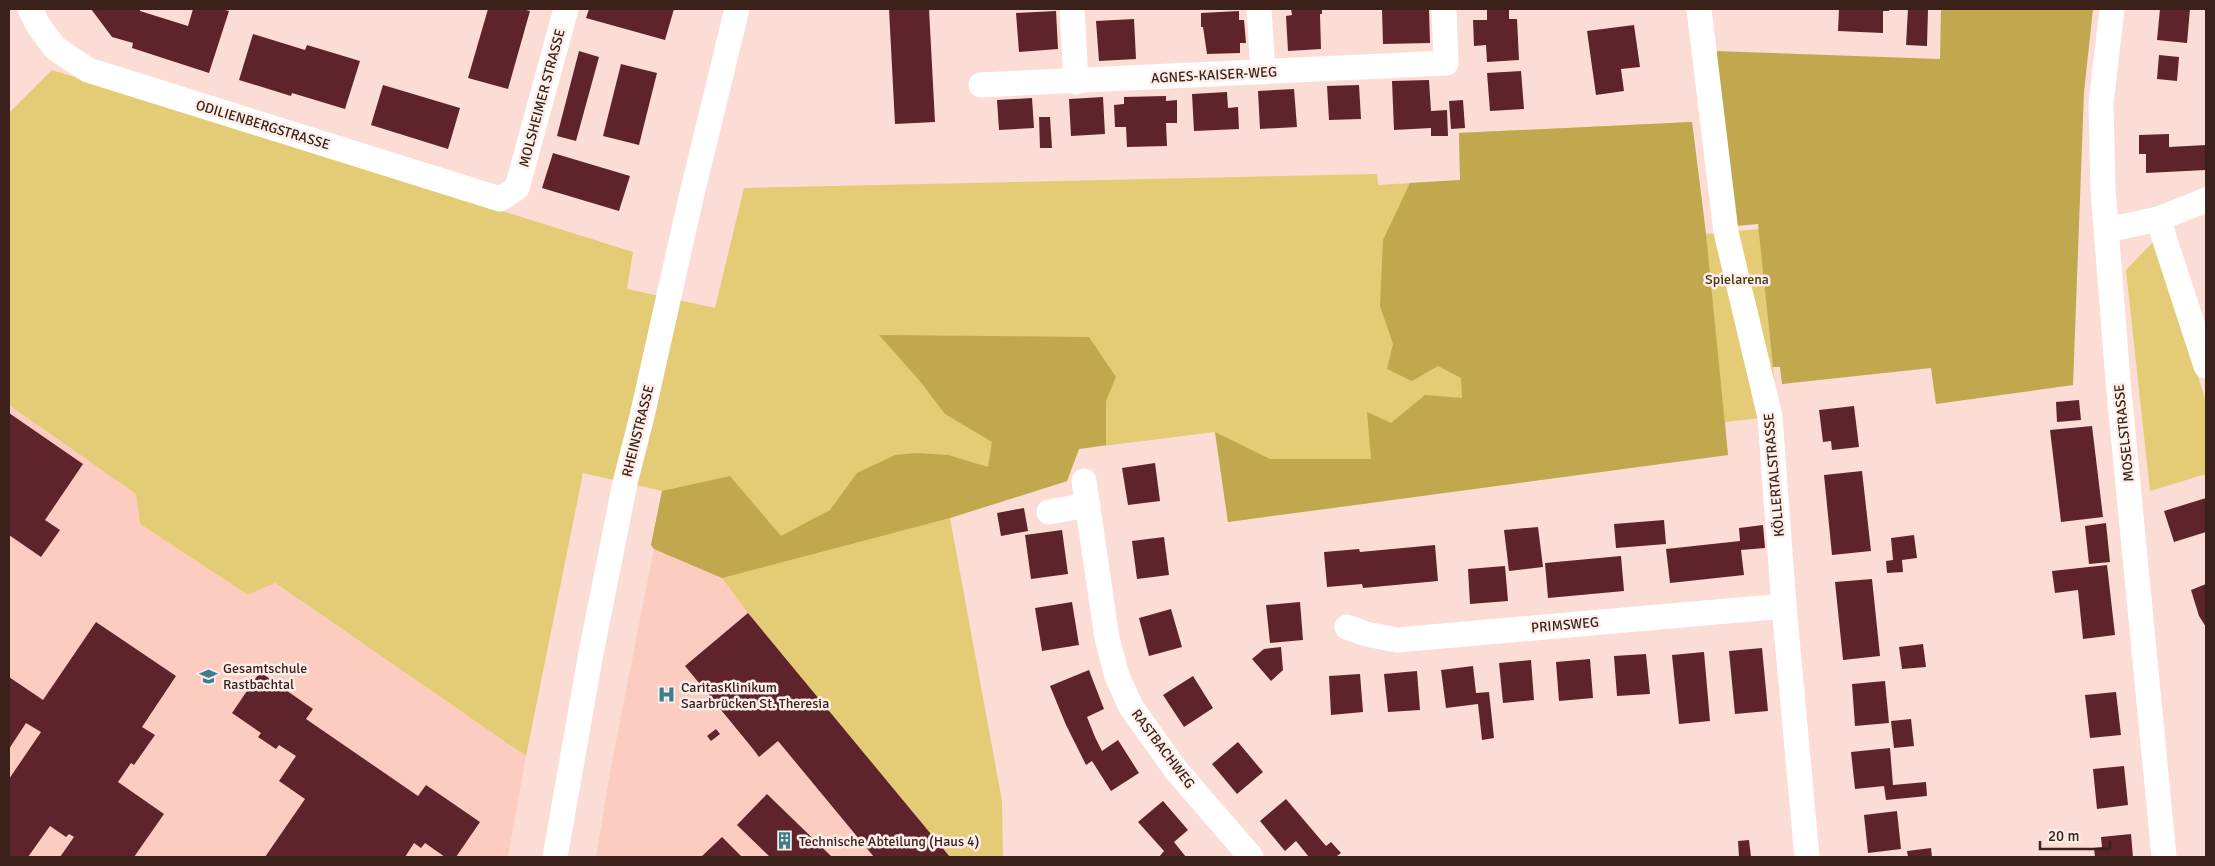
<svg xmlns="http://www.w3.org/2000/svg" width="2215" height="866" viewBox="0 0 2215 866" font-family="Signika,sans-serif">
<rect width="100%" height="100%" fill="#fbddd5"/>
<!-- built -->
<g fill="#fdccc0">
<path d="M9 405 136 494 140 524 248 595 274 583 526 756 508 857H9Z"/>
<path d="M654 549 722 578 748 613 685 667 759 757 778 741 874 857H596L612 761Z"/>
</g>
<!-- green -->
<g fill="#e4cb75">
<path d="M52 70 633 252 627 289 715 308 744 188 1377 174 1378 185 1460 180 1459 133 1692 122 1706 234 1759 229 1778 416 1725 422 1728 455 1228 522 1215 432 1079 449 1067 481 950 518 1002 801 1003 857H950L748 613 722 578 654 549 651 545 662 491 583 473 526 756 275 583 248 595 140 524 136 494 9 405V113Z"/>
<path d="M2155 240 2206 402V474L2150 491 2126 270Z"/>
</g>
<!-- forest -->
<g fill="#c1a84f">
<path d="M1941 9H2093L2084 92 2073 385 1936 404 1931 368 1782 384 1780 367H1773L1758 224 1736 226 1715 51 1940 59Z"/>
<path d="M1692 122 1706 234 1728 455 1228 522 1215 432 1270 459H1371L1367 412 1391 423 1425 395 1462 398 1461 378 1438 366 1412 381 1387 369 1393 344 1380 306 1383 240 1410 183 1460 180 1459 133Z"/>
<path d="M879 335 1089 337 1116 377 1106 401V445L1079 449 1067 481 950 518 722 578 654 549 651 545 662 491 730 476 781 536 830 510 857 473 895 455 917 453 948 455 988 467 992 442 945 414 919 380Z"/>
</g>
<!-- building -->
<g fill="#5f232c">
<path d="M91 9H140V11L188 26 193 9H221L229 11 209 73 132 48 133 43 112 37Z"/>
<path d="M488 9H522L530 11 508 89 468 78Z"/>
<path d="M589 9H674L665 40 586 18Z"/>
<path d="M889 9H929L935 122 895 124Z"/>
<path d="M1291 9H1322V14H1320L1321 49 1288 51 1286 16 1292 15Z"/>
<path d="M1429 9 1430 43 1383 44 1382 10Z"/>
<path d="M1487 9H1509V19H1517L1519 60 1487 62 1486 45 1474 46 1473 20H1487Z"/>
<path d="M1839 9H1889V11H1883V33L1838 31Z"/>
<path d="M1908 9H1928L1927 46 1906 45Z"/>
<path d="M2160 9H2190L2187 43 2157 40Z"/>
<path d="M1056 11 1058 49 1019 52 1016 13Z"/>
<path d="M1239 11V20H1244L1246 43H1240V53L1207 54 1203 27H1201V13Z"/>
<path d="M1134 19 1136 59 1099 61 1096 21Z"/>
<path d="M1634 25 1640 67 1621 69 1624 91 1596 95 1587 31Z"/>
<path d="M253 34 305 50 307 45 360 61 345 109 292 93 291 96 239 80Z"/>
<path d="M579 51 599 57 576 141 557 136Z"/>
<path d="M2159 55 2179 57 2177 81 2157 79Z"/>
<path d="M621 64 657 73 639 145 603 136Z"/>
<path d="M1521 71 1524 109 1490 111 1487 73Z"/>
<path d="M1429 80 1431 111 1447 110 1448 136H1431V128L1394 130 1392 81Z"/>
<path d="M383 85 460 108 448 149 371 125Z"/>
<path d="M1359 85 1361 119 1329 120 1327 86Z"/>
<path d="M1294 89 1297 127 1260 129 1258 91Z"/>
<path d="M1227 92 1228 108 1238 107 1239 129 1194 131 1192 94Z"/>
<path d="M1166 96V101L1177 100V123H1166L1167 146 1127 147 1126 127H1115L1114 105 1124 104V97Z"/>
<path d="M1103 97 1105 134 1071 136 1069 99Z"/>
<path d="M1032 98 1034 128 999 130 997 100Z"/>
<path d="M1463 100 1465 128 1451 129 1449 101Z"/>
<path d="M1039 117H1050L1052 148H1040Z"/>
<path d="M2169 134V147L2206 145V170L2146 173V154H2139V135Z"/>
<path d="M553 153 630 176 619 211 542 188Z"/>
<path d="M2079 400 2081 420 2057 422 2056 402Z"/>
<path d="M1854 406 1859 447 1832 450 1831 441 1823 442 1819 410Z"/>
<path d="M9 413 83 464 45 520 60 530 41 557 9 535Z"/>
<path d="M2092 426 2103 517 2061 522 2050 430Z"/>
<path d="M1155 463 1160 501 1128 505 1122 468Z"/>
<path d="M1862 471 1871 551 1832 555 1824 475Z"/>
<path d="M2206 498V532L2174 542 2164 511Z"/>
<path d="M1024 508 1028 531 1001 536 997 513Z"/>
<path d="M1664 520 1666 544 1616 548 1614 524Z"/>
<path d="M2106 523 2110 562 2089 564 2085 526Z"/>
<path d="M1763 525 1765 548 1741 550 1744 575 1670 583 1666 549 1740 541 1739 528Z"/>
<path d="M1538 527 1543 567 1509 571 1504 530Z"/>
<path d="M1062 530 1068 574 1031 579 1025 535Z"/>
<path d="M1914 535 1917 558 1902 560 1903 572 1887 573 1886 561 1893 560 1891 538Z"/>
<path d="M1164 537 1169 575 1137 579 1132 541Z"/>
<path d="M1435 545 1438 581 1363 588 1362 584 1327 587 1324 552 1359 549 1360 552Z"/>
<path d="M1621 556 1624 591 1548 598 1545 563Z"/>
<path d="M2107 565 2115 635 2083 639 2078 590 2055 593 2052 571Z"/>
<path d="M1505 566 1508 601 1470 604 1468 569Z"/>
<path d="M1872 579 1880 656 1843 660 1835 582Z"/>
<path d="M2206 584V627L2199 616 2191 590Z"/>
<path d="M1072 602 1079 645 1042 651 1035 608Z"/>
<path d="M1300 602 1303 640 1270 643 1266 605Z"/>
<path d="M1171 609 1182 647 1149 656 1139 618Z"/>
<path d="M748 613 950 857H874L778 741 759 757 753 749 685 666Z"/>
<path d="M96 622 176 676 142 727 155 735 134 765 131 763 118 782 164 814 134 857H60L74 837 69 834 66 837 50 826 28 857H9V779L41 732 26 723 9 749V677L43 700Z"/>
<path d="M1923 644 1926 667 1902 669 1899 647Z"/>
<path d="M1281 647 1283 670 1271 681 1252 659 1264 649Z"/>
<path d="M1762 648 1768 711 1735 714 1729 651Z"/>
<path d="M1704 652 1710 721 1679 724 1672 655Z"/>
<path d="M1646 654 1650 694 1617 696 1614 656Z"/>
<path d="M1590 659 1593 698 1559 701 1556 662Z"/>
<path d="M1531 660 1534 700 1503 703 1499 663Z"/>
<path d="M1473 666 1476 693 1489 692 1494 738 1482 740 1478 704 1446 708 1441 670Z"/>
<path d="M1089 670 1104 709 1087 717 1095 737 1102 751 1118 740 1139 773 1111 791 1092 761 1086 765 1066 725 1050 686Z"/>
<path d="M1417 671 1420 710 1388 712 1384 674Z"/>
<path d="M260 672 313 709 306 719 418 796 426 785 480 822 456 857H445L425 843 421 848 414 843 405 857H265L305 799 279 781 296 756 279 745 276 749 258 737 261 733 232 713Z"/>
<path d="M1360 674 1363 712 1331 715 1329 676Z"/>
<path d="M1193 676 1213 708 1184 727 1163 695Z"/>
<path d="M1885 681 1889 723 1855 726 1852 684Z"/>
<path d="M2116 692 2121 735 2090 738 2085 695Z"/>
<path d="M1911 719 1914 746 1894 748 1891 721Z"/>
<path d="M716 729 720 734 711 741 707 736Z"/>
<path d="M1238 742 1263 772 1237 794 1212 764Z"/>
<path d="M1890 748 1893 785 1926 782 1927 796 1886 800 1884 786 1855 789 1851 752Z"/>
<path d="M2124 766 2128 805 2097 809 2093 769Z"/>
<path d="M767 794 832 857H770L737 825Z"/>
<path d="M1286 799 1326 846 1331 842 1341 853 1337 856 1338 857H1309L1296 841 1285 851 1260 821Z"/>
<path d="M1163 801 1188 830 1174 842 1186 857H1159L1164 851 1138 822Z"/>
<path d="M1897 811 1901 849 1868 853 1864 815Z"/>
<path d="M2131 834 2133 857H2095L2094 848 2102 847 2101 837Z"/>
<path d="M722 837 742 857H701Z"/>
<path d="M1749 840 1751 857H1739L1738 841Z"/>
<path d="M1931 848 1932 857H1908L1907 851Z"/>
</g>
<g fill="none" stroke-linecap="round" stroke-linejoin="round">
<!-- minor -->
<g stroke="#fff" stroke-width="25">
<path d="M30 9 38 25 55 48 88 70 500 199 517 188 566 9"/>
<path d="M1072 9 1076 82"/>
<path d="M1259 9 1263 72"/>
<path d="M1699 9 1726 232 1770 417 1784 606 1807 857"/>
<path d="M2112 9 2101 103 2103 189 2118 381 2164 857"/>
<path d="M981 85 1446 63 1444 9"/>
<path d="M2158 219 2206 366"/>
<path d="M2107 230 2158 219 2206 200"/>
<path d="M1084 481 1107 638 1117 676 1131 707 1176 770 1251 857"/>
<path d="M1049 512 1088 505"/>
<path d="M1347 627 1366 634 1397 640 1784 606"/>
<path d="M555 857 591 653 625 483 642 416 690 202 737 9"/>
</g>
</g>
<!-- icons -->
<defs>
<symbol id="school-bare" viewBox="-9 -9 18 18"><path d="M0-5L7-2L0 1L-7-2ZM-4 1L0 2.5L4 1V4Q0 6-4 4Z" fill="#3b7f8e" stroke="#fdeeea" stroke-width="2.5" paint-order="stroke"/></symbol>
<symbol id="hospital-bare" viewBox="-9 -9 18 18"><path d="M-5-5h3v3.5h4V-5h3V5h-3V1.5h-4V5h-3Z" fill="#3b7f8e" stroke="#fdeeea" stroke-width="2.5" paint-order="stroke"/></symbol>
<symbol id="building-bare" viewBox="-9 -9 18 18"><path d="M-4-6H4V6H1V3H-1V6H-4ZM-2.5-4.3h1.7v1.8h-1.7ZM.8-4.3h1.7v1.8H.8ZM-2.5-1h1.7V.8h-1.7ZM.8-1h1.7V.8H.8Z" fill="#3b7f8e" stroke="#fdeeea" stroke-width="2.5" paint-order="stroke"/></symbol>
</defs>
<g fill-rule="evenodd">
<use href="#school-bare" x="196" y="664" width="25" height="25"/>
<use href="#hospital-bare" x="654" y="682" width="25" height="25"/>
<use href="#building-bare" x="772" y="828" width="25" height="25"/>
</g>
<g text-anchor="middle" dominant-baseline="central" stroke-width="5" stroke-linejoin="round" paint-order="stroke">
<!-- street labels -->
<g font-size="14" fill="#3c211b" stroke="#fdeeea">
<text transform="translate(1214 75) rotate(-3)">AGNES-KAISER-WEG</text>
<text transform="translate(542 98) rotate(-75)">MOLSHEIMER STRASSE</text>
<text transform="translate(263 125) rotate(17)">ODILIENBERGSTRASSE</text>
<text transform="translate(638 431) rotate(-76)">RHEINSTRASSE</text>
<text transform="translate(2124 433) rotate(-96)">MOSELSTRASSE</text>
<text transform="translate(1774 475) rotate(-95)">KÖLLERTALSTRASSE</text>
<text transform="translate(1565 625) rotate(-5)">PRIMSWEG</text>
<text transform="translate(1163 749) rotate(53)">RASTBACHWEG</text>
</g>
<!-- park labels -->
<g font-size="14" fill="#40360f" stroke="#fdeeea">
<text x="1737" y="279">Spielarena</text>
</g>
<!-- poi labels -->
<g font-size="14" fill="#3c211b" stroke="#fdeeea" text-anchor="start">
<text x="223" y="668">Gesamtschule<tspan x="223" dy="16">Rastbachtal</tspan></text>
<text x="681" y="687">CaritasKlinikum<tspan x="681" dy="16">Saarbrücken St. Theresia</tspan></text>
<text x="799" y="841">Technische Abteilung (Haus 4)</text>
</g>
</g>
<!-- border -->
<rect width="2215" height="866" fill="none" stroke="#3c211b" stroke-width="20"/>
<!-- scale -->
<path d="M2040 841v8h70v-8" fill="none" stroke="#3c211b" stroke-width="2.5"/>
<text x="2048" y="841" font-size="15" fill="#3c211b" stroke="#fdeeea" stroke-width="4" paint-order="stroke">20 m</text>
</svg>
